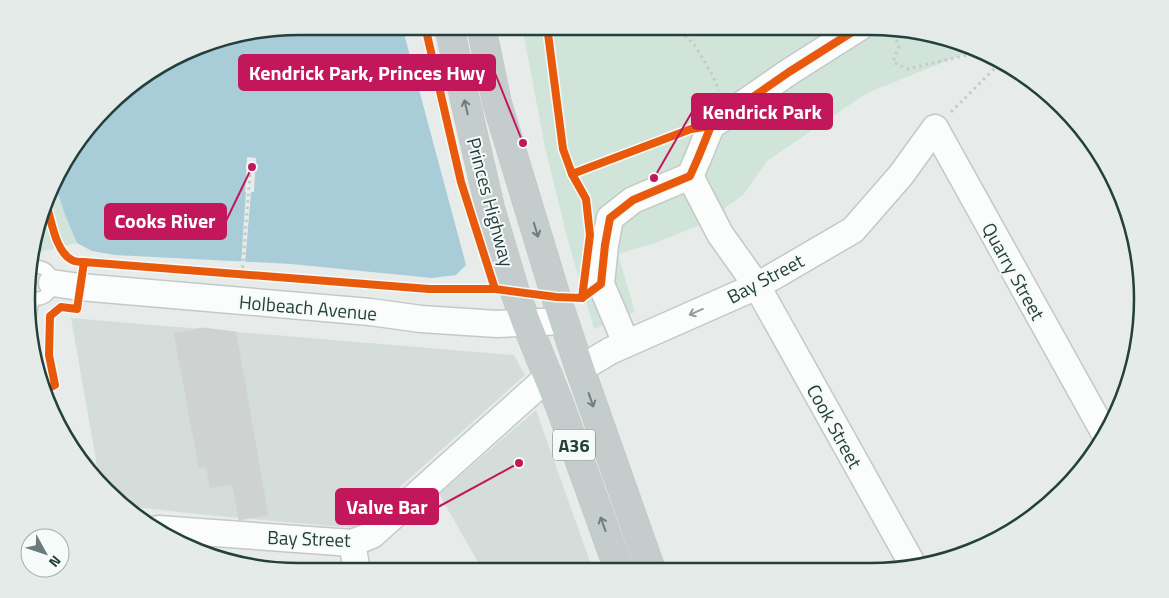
<svg xmlns="http://www.w3.org/2000/svg" width="1169" height="598" viewBox="0 0 1169 598" font-family="'Titillium Web',sans-serif">
<rect width="100%" height="100%" fill="#e7ecea"/>
<!-- built -->
<g fill="#d5ddda">
<path d="M71 318 514 355 525 375 354 528 206 515 126 506 106 492 100 483Z"/>
<path d="M536 410 593 570 483 571 439 494Z"/>
</g>
<!-- green -->
<g fill="#d0e4d9">
<path d="M522 26 888 27 974 50 867 93 767 161 744 194 705 223 655 243 618 254 635 312 594 329 568 241 545 147Z"/>
<path d="M56 187 65 215 77 243 31 254 32 246Z"/>
</g>
<!-- water -->
<path fill="#a9ccd9" d="M299 26H402L466 265 456 275 432 278 291 264 115 255 92 251 77 243 65 215 56 187 72 148 133 83 211 41Z"/>
<!-- pier -->
<path fill="#e7ecea" d="M247 157 256 158 254 192H251L245 264H241L246 192H245Z"/>
<!-- building -->
<path fill="#ced3d1" stroke="#d0d5d3" d="M203 328 236 332 268 515 239 520 232 484 210 488 206 466 199 468 174 333Z"/>
<g fill="none" stroke-linecap="round" stroke-linejoin="round">
<defs>
<g id="service">
<path d="M30 298C60 305 58 260 31 268"/>
<path d="M29 318 33 299"/>
<path d="M29 328 31 342"/>
</g>
<g id="minor">
<path d="M690 176 720 234 757 286 914 567"/>
<path d="M52 283 80 287 370 312 421 319 497 324 564 321"/>
<path d="M626 343 601 284 605 245 610 218 633 200 690 176 698 158 711 126 789 72 860 27"/>
<path d="M580 369 610 351 757 286 853 230 901 175 935 128 1105 434"/>
<path d="M158 529 352 543 372 535 549 376"/>
<path d="M352 543 357 571"/>
</g>
<g id="trunk">
<path d="M449 26 465 100 490 208 515 292 526 322 560 406 619 570"/>
<path d="M481 26 497 103 556 297 580 369 651 570"/>
</g>
</defs>
<!-- service casing -->
<use href="#service" stroke="#c4c9c7" stroke-width="15"/>
<!-- minor casing -->
<use href="#minor" stroke="#c4c9c7" stroke-width="29"/>
<!-- trunk casing -->
<use href="#trunk" stroke="#c2cac9" stroke-width="30"/>
<!-- path -->
<g stroke="#c3cbca" stroke-width="3" stroke-dasharray="2.5 4" stroke-linecap="butt">
<path d="M675 27 694 44 713 76 719 91"/>
<path d="M891 28 899 46 893 62 907 69 972 54 996 67"/>
<path d="M951 112 996 67 1002 63"/>
<path d="M242 274 251 162"/>
</g>
<!-- service -->
<use href="#service" stroke="#fbfcfc" stroke-width="12"/>
<!-- minor -->
<use href="#minor" stroke="#fbfcfc" stroke-width="26"/>
<!-- trunk -->
<use href="#trunk" stroke="#c5cdcc" stroke-width="28"/>
<defs>
<g id="cycleway">
<path d="M425 26 461 182 495 289 556 297 582 298 601 284 605 245 610 218 633 200 690 176 698 158 711 126 789 72 860 27"/>
<path d="M547 26 563 149 572 174 586 199 590 235 582 298"/>
<path d="M572 174 691 129 711 126"/>
<path d="M47 207C52 223 56 252 72 260 75 262 80 262 84 262"/>
<path d="M45 390 55 385 49 355 50 316 61 307 77 309 84 262 429 289H495"/>
</g>
</defs>
<!-- cycleway casing -->
<use href="#cycleway" stroke="#f6faf8" stroke-width="11"/>
<!-- cycleway -->
<use href="#cycleway" stroke="#e8590c" stroke-width="8"/>
</g>
<!-- one-way arrows -->
<defs><path id="oneway-shaft" d="M-6 0H5M1.5-3L5.5 0L1.5 3" fill="none" stroke-width="1.6" stroke-linecap="round" stroke-linejoin="round" transform="scale(1.25)"/></defs>
<g stroke="#6c7f7d">
<use href="#oneway-shaft" transform="translate(466 107) rotate(-103)"/>
<use href="#oneway-shaft" transform="translate(536 230) rotate(73)"/>
<use href="#oneway-shaft" transform="translate(591 400) rotate(71)"/>
<use href="#oneway-shaft" transform="translate(603 524) rotate(-110)"/>
</g>
<use stroke="#909e9c" href="#oneway-shaft" transform="translate(696 312) rotate(156)"/>
<g text-anchor="middle" dominant-baseline="central" stroke-width="4" stroke-linejoin="round" paint-order="stroke">
<!-- shield labels -->
<rect fill="#f6faf8" stroke="#637874" stroke-width="1" x="553" y="429.5" width="42" height="31" rx="4"/>
<g font-size="18" font-weight="bold" fill="#24403c">
<text x="574" y="445">A36</text>
</g>
<!-- street labels -->
<g font-size="19" fill="#24403c" stroke="#f6faf8">
<text transform="translate(491 202) rotate(75)">Princes Highway</text>
<text transform="translate(1014 271) rotate(61)">Quarry Street</text>
<text transform="translate(765 278) rotate(-28)">Bay Street</text>
<text transform="translate(308 307) rotate(5)">Holbeach Avenue</text>
<text transform="translate(835 426) rotate(61)">Cook Street</text>
<text transform="translate(309 538) rotate(2)">Bay Street</text>
</g>
</g>
<!-- crop -->
<path d="M0 0H1169V598H0ZM299 35H870A264 264 0 0 1 1134 299V299A264 264 0 0 1 870 563H299A264 264 0 0 1 35 299V299A264 264 0 0 1 299 35Z" fill="#e5ebe9" fill-rule="evenodd"/>
<path fill="none" stroke="#24403c" stroke-width="2.5" d="M299 35H870A264 264 0 0 1 1134 299V299A264 264 0 0 1 870 563H299A264 264 0 0 1 35 299V299A264 264 0 0 1 299 35Z"/>
<!-- callouts -->
<path fill="none" stroke="#c2185b" stroke-width="2" d="M523 143L495 73M654 178L692 112M252 167L226 221M519 463L438 507"/>
<g fill="#c2185b" stroke="#f6faf8" stroke-width="2">
<circle cx="523" cy="143" r="5"/>
<circle cx="654" cy="178" r="5"/>
<circle cx="252" cy="167" r="5"/>
<circle cx="519" cy="463" r="5"/>
</g>
<g fill="#c2185b" stroke="#c2185b" stroke-width="2">
<rect x="239" y="55" width="256" height="35" rx="5"/>
<rect x="692" y="94" width="140" height="35" rx="5"/>
<rect x="105" y="204" width="121" height="35" rx="5"/>
<rect x="336" y="489" width="102" height="35" rx="5"/>
</g>
<g font-size="20" text-anchor="middle" font-weight="bold" fill="#fff">
<text x="367" y="80">Kendrick Park, Princes Hwy</text>
<text x="762" y="119">Kendrick Park</text>
<text x="165" y="228">Cooks River</text>
<text x="387" y="514">Valve Bar</text>
</g>
<!-- north arrow -->
<g transform="translate(45 553) rotate(130)"><circle r="24" fill="#f6faf8" stroke="#a2b0ad"/>
<path d="M0-4L9 19L0 12L-9 19Z" fill="#687c79"/>
<text y="-8" font-size="14" font-weight="bold" text-anchor="middle" fill="#24403c">N</text>
</g>
</svg>
